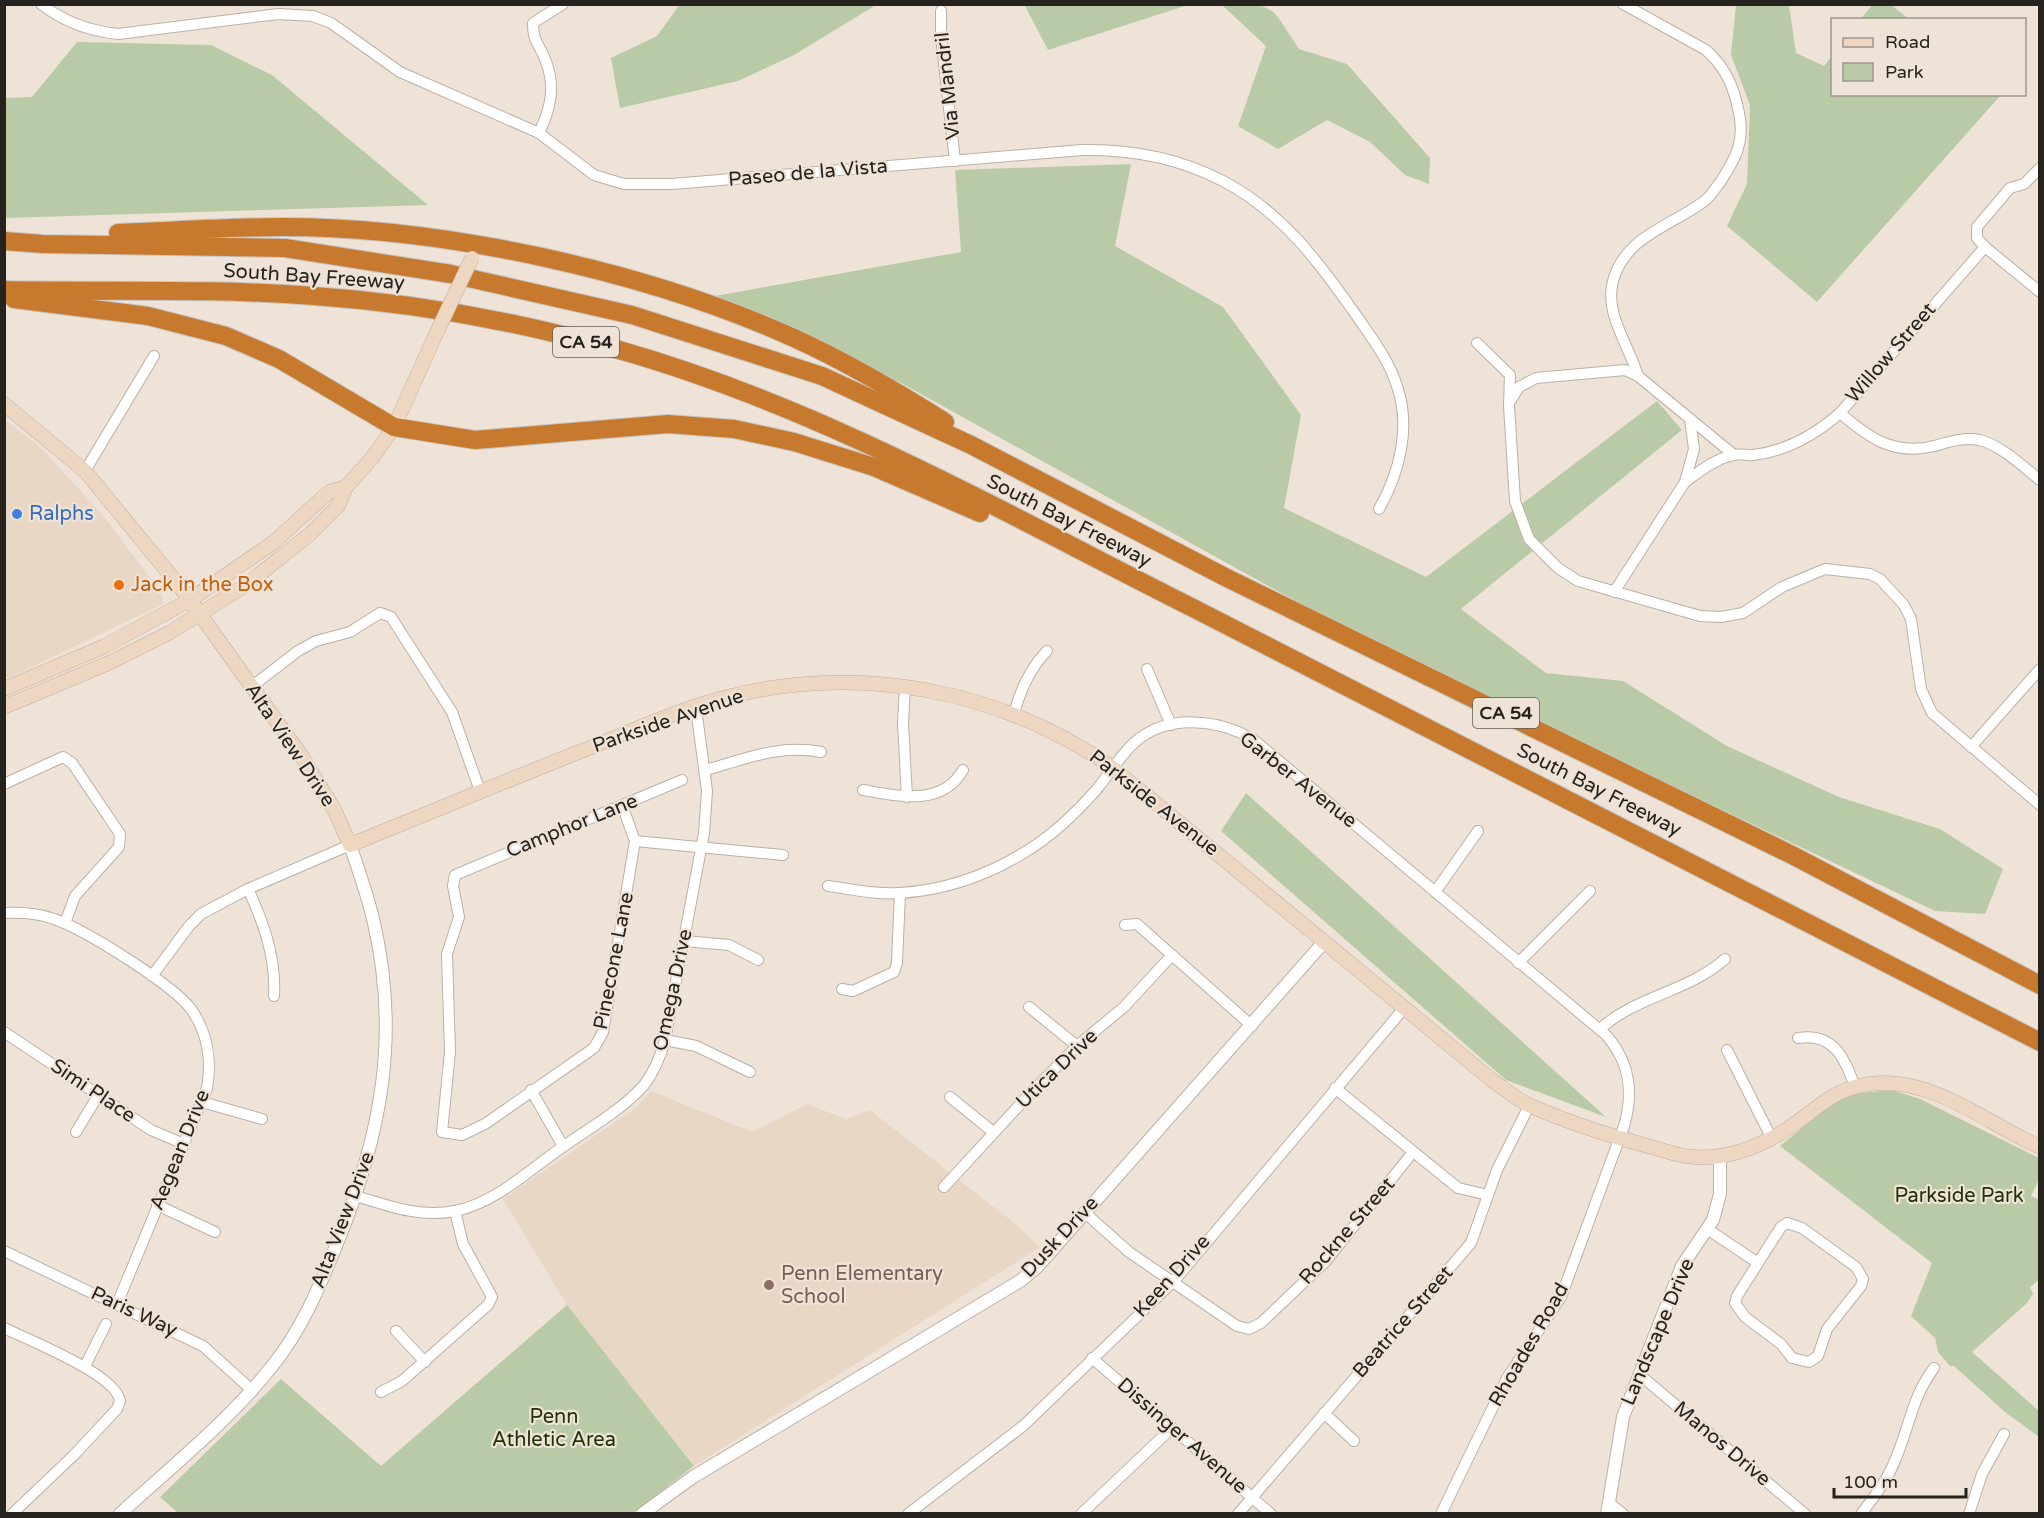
<svg xmlns="http://www.w3.org/2000/svg" width="2044" height="1518" viewBox="0 0 2044 1518" font-family="'Varela Round',sans-serif">
<rect width="100%" height="100%" fill="#efe3d7"/>
<!-- built -->
<g fill="#e9d7c6">
<path d="M5 420 39 446 102 514 162 594 163 604 9 678 4 676Z"/>
<path d="M651 1091 753 1132 807 1104 846 1119 870 1110 1018 1226 1040 1247 694 1466 567 1305 503 1199 637 1107Z"/>
</g>
<!-- green -->
<g fill="#b9cba6">
<path d="M680 4H876V5L794 55 738 81 620 108 611 58 657 36Z"/>
<path d="M1024 4H1188V5L1048 50Z"/>
<path d="M1873 4 1891 5 1909 19H1861Z"/>
<path d="M1222 5C1277 4 1269 4 1299 49L1347 64 1430 158 1429 184 1405 175 1370 142 1327 120 1278 149 1238 126 1266 46Z"/>
<path d="M1736 5H1789L1796 53 1824 66 1832 56V94L2000 96 1817 302 1727 226 1747 184 1750 105 1731 55Z"/>
<path d="M77 42 211 45 272 75 428 205 5 218V98L32 97Z"/>
<path d="M1131 164 1115 246 1223 307 1301 415 1284 508 1426 577 1657 401 1682 430 1461 609 1546 673 1623 681 1727 746 1839 797 1940 829 2003 869 1985 914 1935 911 1368 641 901 383 715 296 961 252 955 170Z"/>
<path d="M1246 793 1606 1117 1506 1080 1221 831Z"/>
<path d="M1892 1090 1920 1099 2039 1158V1179L2031 1196 2039 1200V1280L2030 1287 2033 1294 2027 1303 1972 1352 2039 1411V1437L2005 1412 1954 1366H1950L1938 1352 1935 1338 1911 1316 1932 1263 1780 1146 1842 1095Z"/>
<path d="M567 1305 694 1466 633 1513 179 1514 160 1497 281 1379 381 1466Z"/>
</g>
<g fill="none" stroke-linecap="round" stroke-linejoin="round">
<defs>
<g id="minor">
<path d="M41 4C64 22 89 31 118 34L278 14 313 16 331 23 400 72 539 133 594 175 624 184H672L1082 150C1131 149 1179 158 1223 181 1282 212 1319 262 1356 315 1371 337 1389 360 1397 386 1411 427 1400 472 1379 509"/>
<path d="M1623 4 1706 50C1726 68 1734 87 1739 113 1745 141 1736 158 1721 181 1715 188 1711 197 1703 202 1671 226 1625 236 1613 281 1604 314 1629 345 1638 376"/>
<path d="M941 11V37L955 161"/>
<path d="M539 133C551 108 556 86 545 59 539 44 533 42 533 23L563 4"/>
<path d="M1985 247 2040 292"/>
<path d="M1477 343 1510 375 1509 406 1515 501 1529 539 1558 568 1578 581 1700 616 1721 617 1743 613 1782 587 1825 569 1870 574 1880 579 1904 605 1911 619 1921 689 1932 713 2040 805"/>
<path d="M1511 400 1519 387 1536 378 1625 370 1638 376 1734 455"/>
<path d="M1840 413C1869 438 1894 456 1934 446 1949 442 1963 437 1979 440 2001 445 2022 466 2040 480"/>
<path d="M1690 419 1694 449 1685 482C1699 472 1716 458 1734 455 1740 453 1747 456 1753 455 1787 451 1815 435 1840 413L1985 247 1977 238V227L2010 188 2024 184 2040 168"/>
<path d="M85 471 154 356"/>
<path d="M1614 592 1685 482"/>
<path d="M1147 669 1171 725"/>
<path d="M905 686 903 723 907 797"/>
<path d="M251 687 298 651 316 641 350 632 380 613 391 617 452 712 480 791"/>
<path d="M1014 714C1020 691 1030 668 1047 651"/>
<path d="M1971 747 2040 669"/>
<path d="M706 770C744 759 781 744 821 752"/>
<path d="M4 784 63 757 72 763 120 834 119 847 75 896 65 923"/>
<path d="M863 790C898 796 942 807 963 770"/>
<path d="M622 805 635 841 603 1032 594 1048 485 1124 462 1135 442 1132 450 1052 447 954 459 917 453 886 455 875 682 780"/>
<path d="M635 841 783 855"/>
<path d="M828 886C851 889 876 895 900 893 944 890 988 875 1025 852 1052 836 1076 813 1097 789 1109 774 1120 756 1134 743 1167 713 1219 719 1254 740L1606 1035C1630 1062 1634 1092 1624 1126L1561 1297 1507 1378 1441 1514"/>
<path d="M248 889C264 924 276 957 274 996"/>
<path d="M1435 892 1478 831"/>
<path d="M4 913C22 912 38 913 54 919 84 929 172 984 191 1009 207 1032 212 1060 207 1088L117 1304"/>
<path d="M1125 925 1137 924 1252 1026"/>
<path d="M684 941 729 945 758 960"/>
<path d="M1518 963 1590 891"/>
<path d="M152 976 189 926 201 914 248 889 350 845"/>
<path d="M842 989 853 991 894 972 897 963 900 893"/>
<path d="M1029 1007 1077 1046"/>
<path d="M1600 1029C1636 996 1688 992 1725 959"/>
<path d="M4 1032 151 1130 184 1144"/>
<path d="M1798 1038C1833 1032 1845 1058 1855 1087"/>
<path d="M665 1040 696 1046 750 1072"/>
<path d="M1727 1050 1772 1139"/>
<path d="M1335 1088 1458 1188 1488 1195"/>
<path d="M531 1090 563 1146"/>
<path d="M950 1097 993 1132"/>
<path d="M202 1102 262 1119"/>
<path d="M76 1132 99 1094"/>
<path d="M944 1187 1026 1098 1077 1046 1124 1007 1172 955"/>
<path d="M356 1196C389 1206 420 1218 455 1211 496 1203 530 1169 564 1146 591 1127 622 1110 644 1085 654 1072 661 1055 665 1040L704 833 707 791 696 708"/>
<path d="M157 1205 215 1232"/>
<path d="M1084 1212 1129 1252 1237 1326 1249 1329 1261 1323 1326 1261 1413 1152"/>
<path d="M1787 1223 1802 1228 1856 1267 1863 1279 1861 1286 1827 1329 1818 1356 1809 1362 1792 1358 1781 1344 1745 1317 1735 1303 1737 1296 1781 1227Z"/>
<path d="M1707 1229 1758 1263"/>
<path d="M4 1251 203 1346 253 1391"/>
<path d="M4 1328C29 1340 117 1375 120 1401L117 1409 74 1455 12 1514"/>
<path d="M396 1331 425 1362"/>
<path d="M1092 1358 1271 1514"/>
<path d="M85 1366 106 1324"/>
<path d="M1640 1375 1805 1514"/>
<path d="M381 1392 402 1381 488 1305 492 1297 463 1244 455 1211"/>
<path d="M1324 1413 1354 1441"/>
<path d="M1609 1503 1623 1514"/>
<path d="M908 1514 1023 1426 1174 1281 1405 1007"/>
<path d="M1081 1514 1172 1428"/>
<path d="M1238 1514 1471 1243 1497 1170 1529 1106"/>
<path d="M1861 1514C1875 1496 1888 1479 1896 1458 1910 1425 1912 1397 1934 1368"/>
<path d="M1969 1514 1982 1474 2004 1434"/>
</g>
<g id="tertiary">
<path d="M120 1514C172 1466 230 1420 273 1365 303 1328 320 1285 338 1241 381 1135 400 1037 374 923 368 896 359 871 350 845"/>
<path d="M642 1514 693 1477 1020 1281 1037 1267 1324 942"/>
<path d="M1607 1514 1623 1417 1682 1266 1713 1220 1720 1194V1157"/>
</g>
<g id="secondary">
<path d="M4 404 85 471 181 588 301 755 335 811 350 845C425 814 499 784 574 754 624 735 675 710 727 697 860 663 1001 690 1113 768L1493 1081C1505 1089 1517 1100 1531 1106 1569 1123 1611 1136 1651 1147 1666 1151 1681 1157 1695 1157 1722 1159 1747 1151 1770 1139 1812 1119 1826 1085 1881 1083 1938 1081 1990 1125 2040 1147"/>
<path d="M4 689 105 646 190 600 274 542 329 492 346 487"/>
<path d="M4 707 111 662 169 633 246 585 310 534 338 506 346 487 372 458 394 427 435 336"/>
</g>
<g id="motorway">
<path d="M118 233C173 231 228 227 282 227 444 227 646 271 794 338 847 362 896 391 945 422"/>
<path d="M4 241 43 244 285 248 451 274 632 315 822 376 971 445 1227 578 1792 855 2040 985"/>
<path d="M4 290C107 292 212 288 314 296 416 303 520 322 619 350 821 407 1006 514 1193 608 1476 751 1758 896 2040 1042"/>
<path d="M14 299 148 316 226 336 279 359 394 427 475 440 668 424 734 429 794 442 874 467 980 513"/>
</g>
</defs>
<!-- minor casing -->
<use href="#minor" stroke="#bcb0a4" stroke-width="12"/>
<!-- tertiary casing -->
<use href="#tertiary" stroke="#bcb0a4" stroke-width="14"/>
<!-- secondary casing -->
<use href="#secondary" stroke="#bcb0a4" stroke-width="15"/>
<!-- motorway casing -->
<use href="#motorway" stroke="#c7c6c4" stroke-width="20"/>
<!-- minor -->
<use href="#minor" stroke="#fff" stroke-width="10"/>
<!-- tertiary -->
<use href="#tertiary" stroke="#fff" stroke-width="12"/>
<!-- secondary -->
<use href="#secondary" stroke="#eed7c0" stroke-width="14"/>
<!-- motorway -->
<use href="#motorway" stroke="#c77a2e" stroke-width="18"/>
<defs>
<path id="secondary-bridge" d="M435 336 472 258"/>
</defs>
<!-- secondary-bridge casing -->
<use href="#secondary-bridge" stroke="#bcb0a4" stroke-width="15" stroke-linecap="butt"/>
<!-- secondary-bridge -->
<use href="#secondary-bridge" stroke="#eed7c0" stroke-width="14"/>
</g>
<!-- markers -->
<circle fill="#3f7fe0" stroke="#efe3d7" stroke-width="2" cx="17" cy="514" r="6"/>
<circle fill="#e8710a" stroke="#efe3d7" stroke-width="2" cx="119" cy="585" r="6"/>
<circle fill="#8d6e63" stroke="#efe3d7" stroke-width="2" cx="769" cy="1285" r="6"/>
<g text-anchor="middle" dominant-baseline="central" stroke-width="4.5" stroke-linejoin="round" paint-order="stroke">
<!-- shield labels -->
<g fill="#efe3d7" stroke="#625c55" stroke-width="1.5">
<rect x="553" y="327" width="66" height="30" rx="4.5"/>
<rect x="1473" y="698" width="66" height="30" rx="4.5"/>
</g>
<g font-size="18" font-weight="bold" fill="#26221d">
<text x="586" y="342">CA 54</text>
<text x="1506" y="713">CA 54</text>
</g>
<!-- street labels -->
<g font-size="20" fill="#26221d" stroke="#efe3d7">
<text transform="translate(948 86) rotate(-96)">Via Mandril</text>
<text transform="translate(808 173) rotate(-5)">Paseo de la Vista</text>
<text transform="translate(314 277) rotate(4)">South Bay Freeway</text>
<text transform="translate(1891 353) rotate(-49)">Willow Street</text>
<text transform="translate(1069 521) rotate(27)">South Bay Freeway</text>
<text transform="translate(668 721) rotate(-19)">Parkside Avenue</text>
<text transform="translate(290 745) rotate(56)">Alta View Drive</text>
<text transform="translate(1298 780) rotate(38)">Garber Avenue</text>
<text transform="translate(1599 790) rotate(27)">South Bay Freeway</text>
<text transform="translate(1154 803) rotate(38)">Parkside Avenue</text>
<text transform="translate(572 826) rotate(-22)">Camphor Lane</text>
<text transform="translate(614 961) rotate(-79)">Pinecone Lane</text>
<text transform="translate(673 990) rotate(-78)">Omega Drive</text>
<text transform="translate(1057 1069) rotate(-44)">Utica Drive</text>
<text transform="translate(93 1091) rotate(34)">Simi Place</text>
<text transform="translate(180 1150) rotate(-68)">Aegean Drive</text>
<text transform="translate(343 1220) rotate(-69)">Alta View Drive</text>
<text transform="translate(1347 1231) rotate(-49)">Rockne Street</text>
<text transform="translate(1060 1237) rotate(-47)">Dusk Drive</text>
<text transform="translate(1172 1276) rotate(-48)">Keen Drive</text>
<text transform="translate(134 1312) rotate(25)">Paris Way</text>
<text transform="translate(1403 1322) rotate(-49)">Beatrice Street</text>
<text transform="translate(1658 1332) rotate(-67)">Landscape Drive</text>
<text transform="translate(1529 1345) rotate(-60)">Rhoades Road</text>
<text transform="translate(1182 1436) rotate(41)">Dissinger Avenue</text>
<text transform="translate(1722 1444) rotate(40)">Manos Drive</text>
</g>
<!-- shop labels -->
<g font-size="20" fill="#366cbe" stroke="#efe3d7" text-anchor="start">
<text x="29" y="514">Ralphs</text>
</g>
<!-- food labels -->
<g font-size="20" fill="#c56008" stroke="#efe3d7" text-anchor="start">
<text x="131" y="585">Jack in the Box</text>
</g>
<!-- park labels -->
<g font-size="20" fill="#203204" stroke="#efe3d7">
<text x="1959" y="1196">Parkside Park</text>
<text x="554" y="1417">Penn<tspan x="554" dy="23">Athletic Area</tspan></text>
</g>
<!-- education labels -->
<g font-size="20" fill="#785e54" stroke="#efe3d7" text-anchor="start">
<text x="781" y="1274">Penn Elementary<tspan x="781" dy="23">School</tspan></text>
</g>
</g>
<!-- border -->
<rect width="2044" height="1518" fill="none" stroke="#26221d" stroke-width="12"/>
<!-- legend -->
<rect x="1831" y="18" width="195" height="78" fill="#efe3d7" stroke="#9f968d" stroke-width="1.5"/>
<rect x="1843" y="38" width="30" height="9" fill="#eed7c0" stroke="#9f968d" stroke-width="1.5"/>
<text x="1885" y="48" font-size="18" fill="#26221d">Road</text>
<rect x="1843" y="63" width="30" height="18" fill="#b9cba6" stroke="#9f968d" stroke-width="1.5"/>
<text x="1885" y="78" font-size="18" fill="#26221d">Park</text>
<!-- scale -->
<path d="M1834 1488v9h132v-9" fill="none" stroke="#26221d" stroke-width="3"/>
<text x="1843" y="1488" font-size="18" fill="#26221d" stroke="#efe3d7" stroke-width="4.5" paint-order="stroke">100 m</text>
</svg>
